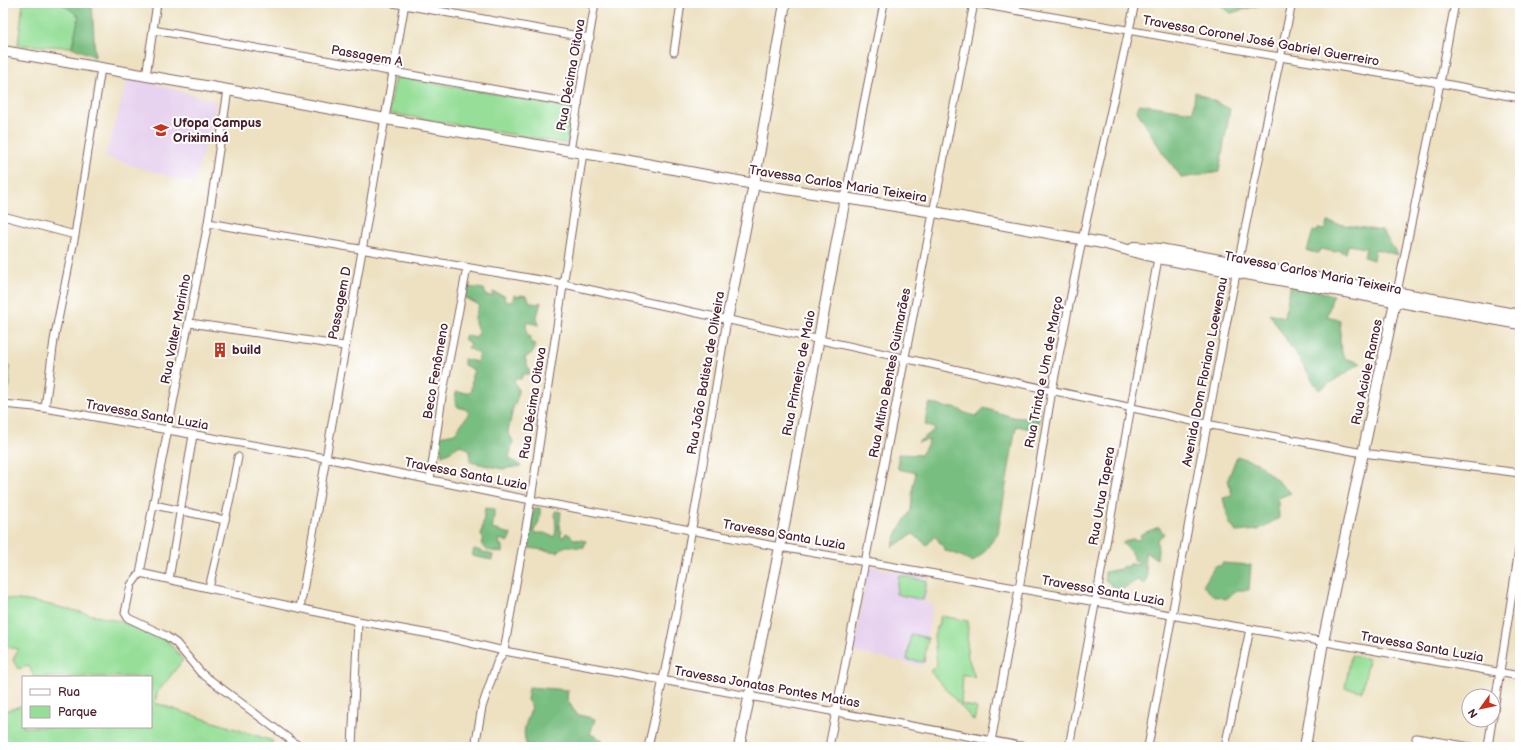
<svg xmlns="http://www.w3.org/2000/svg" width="1523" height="750" viewBox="0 0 1523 750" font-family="'Balsamiq Sans',sans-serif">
<rect width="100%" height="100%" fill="#fff"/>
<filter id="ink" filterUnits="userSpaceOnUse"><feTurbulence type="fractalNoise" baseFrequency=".025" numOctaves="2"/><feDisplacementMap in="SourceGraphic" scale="8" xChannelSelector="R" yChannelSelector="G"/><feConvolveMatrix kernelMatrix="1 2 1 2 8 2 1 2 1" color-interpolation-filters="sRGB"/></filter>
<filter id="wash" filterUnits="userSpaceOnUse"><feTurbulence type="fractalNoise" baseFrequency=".012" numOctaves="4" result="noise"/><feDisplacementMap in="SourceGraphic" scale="16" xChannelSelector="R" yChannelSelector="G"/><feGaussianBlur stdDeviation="0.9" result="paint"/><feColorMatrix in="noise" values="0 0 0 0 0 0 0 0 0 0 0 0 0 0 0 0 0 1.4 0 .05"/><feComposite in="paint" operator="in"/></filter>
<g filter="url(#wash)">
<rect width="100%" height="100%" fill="#ede1c1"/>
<!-- built -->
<g fill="#e7d2ef">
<path d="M129 76 217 102 194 184 105 157Z"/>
<path d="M868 566 928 578 927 593 924 603 933 604 922 666 854 652Z"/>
</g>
<!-- green -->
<g fill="#97df99" stroke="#707f62">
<path d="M23 3H61L79 16 72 47 18 45Z"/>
<path d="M395 76 574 108 567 144 389 113Z"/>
<path d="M3 363 9 366 10 386 3 397Z"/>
<path d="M899 575 927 581 923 600 896 594Z"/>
<path d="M3 598 42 603 118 621 166 639 183 660 157 693 155 703 273 741 269 747H3V712L23 705V727H151V677H34L29 666 18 669 13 660 18 649 7 647 3 649Z"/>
<path d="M941 616 968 621 967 654 975 678 963 674 961 704 977 708 974 721 930 671 937 665 934 636Z"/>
<path d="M911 634 928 638 924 662 907 660Z"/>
<path d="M1351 655 1369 659 1362 691 1345 688Z"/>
</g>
<!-- forest -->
<g fill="#79be81" stroke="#626e56">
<path d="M61 3H92L95 57 72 47 79 16Z"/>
<path d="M1217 3H1260V5L1231 13Z"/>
<path d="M1195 92 1230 109 1219 172 1182 178 1163 153 1137 111 1139 104 1193 112Z"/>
<path d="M1327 222 1382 231 1398 255 1375 249 1373 260 1364 257 1366 248 1348 245 1346 253 1337 250 1336 252 1320 249 1318 253 1307 251 1313 231 1317 232 1318 229 1325 230Z"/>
<path d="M1291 284 1333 295 1327 316 1340 320V346L1344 358 1361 363 1319 390 1269 313 1284 317Z"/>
<path d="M468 287 484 289 486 296H493V292L505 296 504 301 512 302 514 295 519 297 520 295 527 296 530 302 536 304 541 302 537 317 539 325 526 322 527 336H530L531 343 536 344 533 352 525 358 530 374H523L521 379H513L518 389V396L513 408 508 432 513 441 509 458 521 466 503 469 470 462V450L460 445 451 451 442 455 439 436 455 433 469 413 465 409 458 407 455 401 456 392 467 393 471 391 472 375 474 370 464 365V359L477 362 480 354 468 348 470 344 464 339 466 335 475 338 479 333C473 321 474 318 479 305L466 298 465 296Z"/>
<path d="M1037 400 1041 410 1037 430 1016 426 998 533 984 552 973 562 959 555 946 551 935 536 927 545 913 534 892 547 897 533 911 510 913 485 916 473 898 469V454L921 455 930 440 918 442 936 429 925 425 927 411 930 403 948 408 955 407 965 413 976 416 984 408 1012 417 1034 419Z"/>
<path d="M1237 456 1257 463 1291 493 1278 498 1279 518 1258 530 1236 532 1229 522 1223 498 1232 496 1228 479Z"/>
<path d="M485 508 494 509V519L492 529 511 534 508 542 500 539 499 544 502 545V553L487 550 481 544 484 539 481 536Z"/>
<path d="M535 508H540C540 517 540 523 534 530L535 533H544L554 537 556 531 555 511 561 512 559 529 562 531 560 536 564 537 566 533 570 535 574 539 586 541 584 547C572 549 567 541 558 552L529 548 532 517Z"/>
<path d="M1159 527 1164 534 1157 540 1158 550 1157 559 1145 552V563L1136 562 1130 551 1122 543 1131 539 1140 540 1141 534Z"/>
<path d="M474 549 493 555 492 560 472 556Z"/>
<path d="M1222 563 1251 565 1249 590H1238L1226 599 1214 596 1203 586 1215 566H1221Z"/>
<path d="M1129 564 1146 565 1147 577 1145 584 1137 580 1116 593 1114 587 1105 580V572L1120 569 1123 566 1128 567Z"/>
<path d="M529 687 568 690 567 699 576 714 595 719 590 734 603 740 602 747H527C521 728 526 725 532 707L527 700Z"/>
</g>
</g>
<g filter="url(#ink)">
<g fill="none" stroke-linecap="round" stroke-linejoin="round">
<defs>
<g id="street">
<path d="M393 3 590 38"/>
<path d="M974 3 1280 57 1440 83 1520 98"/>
<path d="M153 30 578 104"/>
<path d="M674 52 681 3"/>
<path d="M146 76 157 3"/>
<path d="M228 90 208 223 140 573 131 585 125 613 128 618 166 636 176 643 201 673 300 747"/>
<path d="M570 151 595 3"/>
<path d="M845 198 884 3"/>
<path d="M3 216 75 235"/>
<path d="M208 223 564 284 1206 424 1363 453 1520 473"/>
<path d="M1397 292 1440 83 1455 3"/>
<path d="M190 323 344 346"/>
<path d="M3 404 45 408 325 458 499 494 780 547 1520 676"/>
<path d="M45 408 54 340 75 235 101 68"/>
<path d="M430 479 442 397 467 268"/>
<path d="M154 505 225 520"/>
<path d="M140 573 358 621 441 636 504 651 1026 747"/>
<path d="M169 579 193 435"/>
<path d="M209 588 230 498 238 457"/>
<path d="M300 608C334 406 371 205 405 3"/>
<path d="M1493 716 1520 543"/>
<path d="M1416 738 1471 747"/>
<path d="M352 747 358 621"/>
<path d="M475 747 482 707 497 663 504 651 531 499 583 153"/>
<path d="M648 747C681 606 703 463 727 320"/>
<path d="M829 747 974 3"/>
<path d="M990 747 1019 589 1052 390 1082 240 1135 3"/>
<path d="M1069 747 1159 253"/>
<path d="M1148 747C1193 498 1238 250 1292 3"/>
<path d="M1225 747 1250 629"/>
<path d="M1488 747 1492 720"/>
</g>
<g id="secondary">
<path d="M3 51 228 90 386 119 641 163 754 184 934 212 1102 243 1158 258 1520 324"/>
<path d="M1134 247 1160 249 1520 315"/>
<path d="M727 320 754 184 785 3"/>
<path d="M739 747 780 547 845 198"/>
<path d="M1305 747 1323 642 1397 292"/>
</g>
</defs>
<!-- street casing -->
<use href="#street" stroke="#836360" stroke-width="9"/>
<!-- secondary casing -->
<use href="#secondary" stroke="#836360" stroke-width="12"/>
<!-- street -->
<use href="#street" stroke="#fff" stroke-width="7"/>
<!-- secondary -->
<use href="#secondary" stroke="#fff" stroke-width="10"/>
</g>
</g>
<!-- icons -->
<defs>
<symbol id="university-bare" viewBox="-9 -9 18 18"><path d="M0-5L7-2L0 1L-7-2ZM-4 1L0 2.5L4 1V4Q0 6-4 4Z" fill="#c8321e" stroke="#fff" stroke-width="2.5" paint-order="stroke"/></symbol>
<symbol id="building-bare" viewBox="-9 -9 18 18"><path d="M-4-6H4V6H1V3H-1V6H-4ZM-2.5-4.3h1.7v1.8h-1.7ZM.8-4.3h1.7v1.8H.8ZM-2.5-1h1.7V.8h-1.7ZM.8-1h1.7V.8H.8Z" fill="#c8321e" stroke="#fff" stroke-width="2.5" paint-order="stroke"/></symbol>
</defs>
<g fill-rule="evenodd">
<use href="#university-bare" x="150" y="119" width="22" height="22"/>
<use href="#building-bare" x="209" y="339" width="22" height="22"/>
</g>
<g text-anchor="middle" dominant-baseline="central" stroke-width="4" stroke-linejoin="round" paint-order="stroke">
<!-- street labels -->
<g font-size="13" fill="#4a1f2b" stroke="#fff">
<text transform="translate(1261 41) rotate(10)">Travessa Coronel José Gabriel Guerreiro</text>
<text transform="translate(367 56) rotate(10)">Passagem A</text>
<text transform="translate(571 75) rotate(-80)">Rua Décima Oitava</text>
<text transform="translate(838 184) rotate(9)">Travessa Carlos Maria Teixeira</text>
<text transform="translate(1313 273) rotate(11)">Travessa Carlos Maria Teixeira</text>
<text transform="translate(340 303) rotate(-79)">Passagem D</text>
<text transform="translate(176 329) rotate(-79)">Rua Valter Marinho</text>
<text transform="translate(436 371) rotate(-80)">Beco Fenômeno</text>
<text transform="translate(1044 372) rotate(-79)">Rua Trinta e Um de Março</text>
<text transform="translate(1205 372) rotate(-79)">Avenida Dom Floriano Loewenau</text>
<text transform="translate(1367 372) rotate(-78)">Rua Aciole Ramos</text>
<text transform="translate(706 373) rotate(-80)">Rua João Batista de Oliveira</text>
<text transform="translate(799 373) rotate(-79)">Rua Primeiro de Maio</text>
<text transform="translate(890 373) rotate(-79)">Rua Altíno Bentes Guimarães</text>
<text transform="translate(533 403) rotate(-81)">Rua Décima Oitava</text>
<text transform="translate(147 415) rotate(10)">Travessa Santa Luzia</text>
<text transform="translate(466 474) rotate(11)">Travessa Santa Luzia</text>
<text transform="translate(1102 496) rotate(-80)">Rua Urua Tapera</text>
<text transform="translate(784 535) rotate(10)">Travessa Santa Luzia</text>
<text transform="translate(1103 591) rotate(10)">Travessa Santa Luzia</text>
<text transform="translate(1422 647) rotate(10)">Travessa Santa Luzia</text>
<text transform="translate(767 687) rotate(10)">Travessa Jonatas Pontes Matias</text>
</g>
<!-- poi labels -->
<g font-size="13" font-weight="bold" fill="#4a1f2b" stroke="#fff" text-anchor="start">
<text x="173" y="123">Ufopa Campus<tspan x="173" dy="15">Oriximiná</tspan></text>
<text x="232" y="350">build</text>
</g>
</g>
<!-- margin -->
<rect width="1523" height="750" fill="none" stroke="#fff" stroke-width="16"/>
<!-- legend -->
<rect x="22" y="676" width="130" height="52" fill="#ffffff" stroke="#b7a5aa"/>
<rect x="30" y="689" width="20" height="6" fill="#ffffff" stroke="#b7a5aa"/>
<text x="58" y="696" font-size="12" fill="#4a1f2b">Rua</text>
<rect x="30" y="706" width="20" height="12" fill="#97df99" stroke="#b7a5aa"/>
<text x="58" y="716" font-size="12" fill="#4a1f2b">Parque</text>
<!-- north arrow -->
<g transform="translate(1481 708) rotate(237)"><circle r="19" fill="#ffffff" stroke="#b7a5aa"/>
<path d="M0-3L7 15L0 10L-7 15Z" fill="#c8321e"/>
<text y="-6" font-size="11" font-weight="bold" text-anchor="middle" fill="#4a1f2b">N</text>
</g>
</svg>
